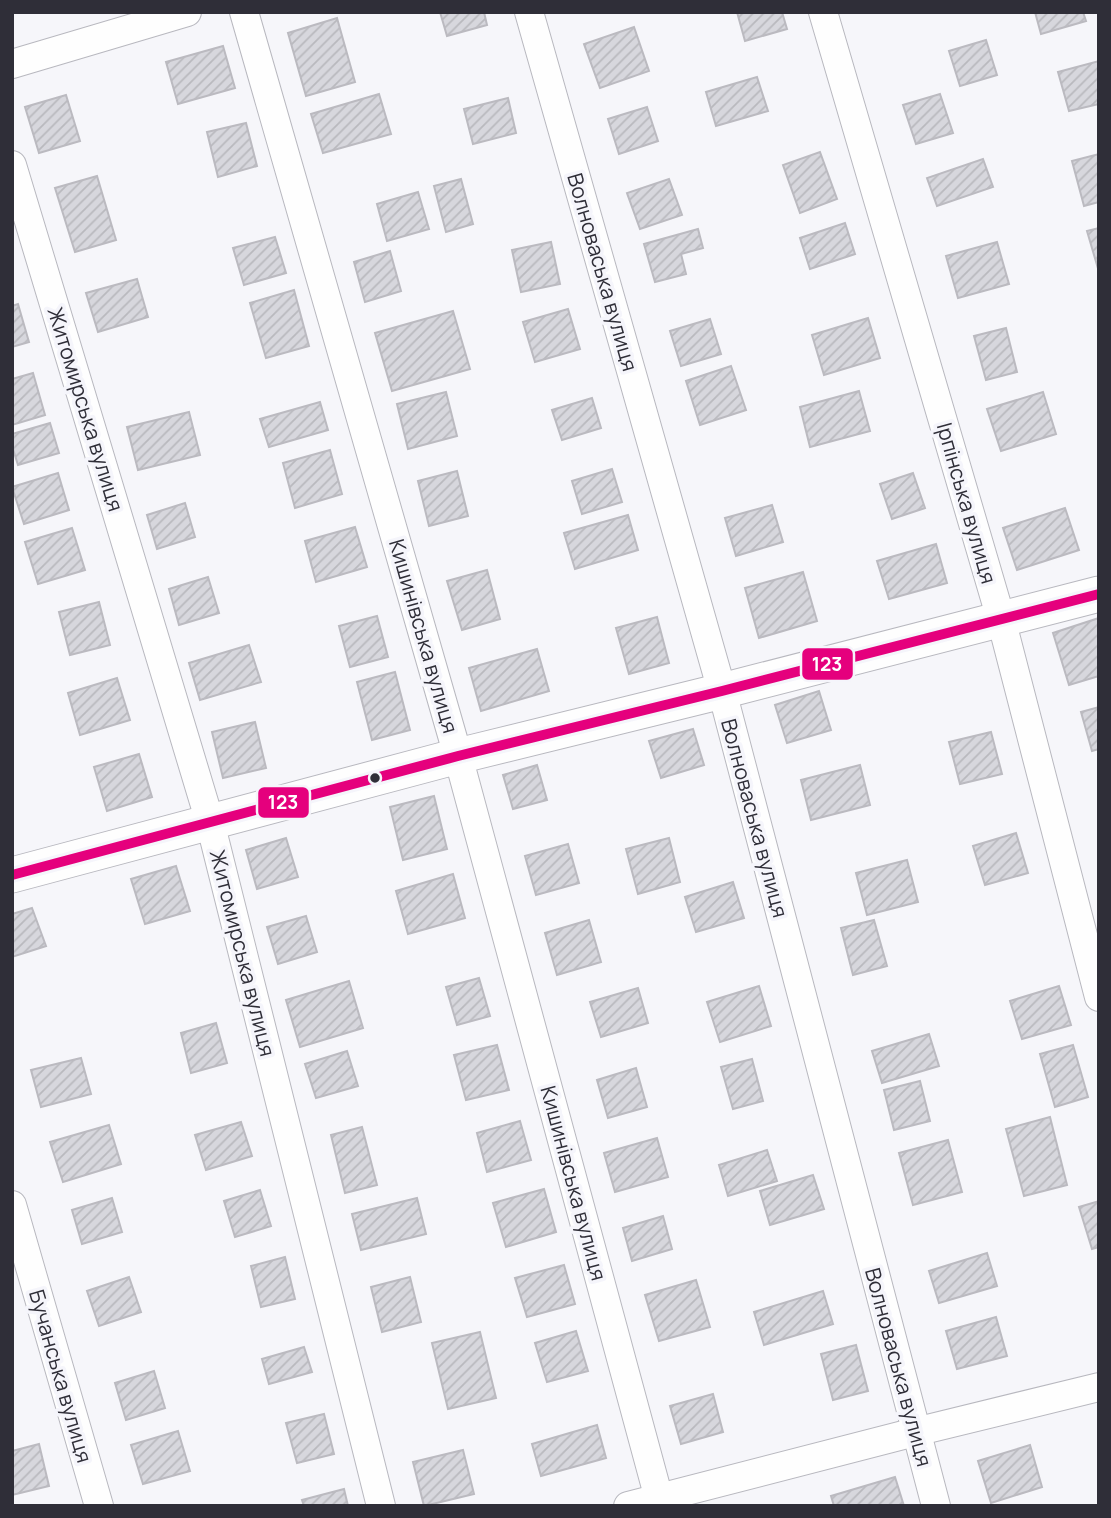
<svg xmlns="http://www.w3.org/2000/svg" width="1111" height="1518" viewBox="0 0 1111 1518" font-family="Manrope,sans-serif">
<defs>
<pattern id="building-hatch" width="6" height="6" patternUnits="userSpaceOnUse" patternTransform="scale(1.75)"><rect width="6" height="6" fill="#d7d7dd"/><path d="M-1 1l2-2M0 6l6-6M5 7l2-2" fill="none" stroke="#b9b9be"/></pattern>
</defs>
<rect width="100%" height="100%" fill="#f6f6fa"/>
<!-- building -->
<g fill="url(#building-hatch)" stroke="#bbbac0" stroke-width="2">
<path d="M440 12H484L487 25 447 36Z"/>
<path d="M737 12H782L787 29 745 41Z"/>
<path d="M1035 12H1083L1086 21 1041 34Z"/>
<path d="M337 18 355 82 306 96 288 33Z"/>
<path d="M634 27 649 71 600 88 584 44Z"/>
<path d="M986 40 997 75 960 86 949 51Z"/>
<path d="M223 46 235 88 178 104 166 62Z"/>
<path d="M1099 61V104L1069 111 1058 72Z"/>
<path d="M757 77 768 111 716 126 706 92Z"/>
<path d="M379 94 391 134 323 153 311 114Z"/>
<path d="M940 94 953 133 916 144 903 105Z"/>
<path d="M66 95 80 141 39 153 25 107Z"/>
<path d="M508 98 516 133 473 144 464 109Z"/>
<path d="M647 107 658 141 619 154 608 119Z"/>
<path d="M246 123 257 166 218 177 207 132Z"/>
<path d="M820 152 837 199 800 213 783 165Z"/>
<path d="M1099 154V202L1084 206 1072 161Z"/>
<path d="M983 159 993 187 937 206 927 178Z"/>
<path d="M97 176 116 240 75 252 55 188Z"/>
<path d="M461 179 473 224 446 232 434 186Z"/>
<path d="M669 179 682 215 640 229 627 193Z"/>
<path d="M418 192 429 229 387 241 377 204Z"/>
<path d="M845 223 855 254 810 269 800 238Z"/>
<path d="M1099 228V272L1087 231Z"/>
<path d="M698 229 703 248 681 254 686 274 655 282 644 244Z"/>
<path d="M275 237 286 273 244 285 233 248Z"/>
<path d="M551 242 560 284 521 292 512 250Z"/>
<path d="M997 242 1009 284 958 298 946 256Z"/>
<path d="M390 251 401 291 365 302 354 262Z"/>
<path d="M137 279 148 317 98 332 86 293Z"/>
<path d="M294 290 309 346 266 358 250 303Z"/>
<path d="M18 304 29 342 12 347V306Z"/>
<path d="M568 309 580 349 535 362 523 322Z"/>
<path d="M453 311 470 369 392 391 375 333Z"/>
<path d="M868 318 880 358 824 375 812 335Z"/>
<path d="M710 319 721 354 681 366 670 331Z"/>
<path d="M1006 328 1017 372 986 380 974 336Z"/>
<path d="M731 366 746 410 700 425 686 381Z"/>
<path d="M33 373 45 415 12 425V379Z"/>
<path d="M859 391 870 431 810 447 800 407Z"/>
<path d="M446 392 457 436 408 449 397 404Z"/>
<path d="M1043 392 1056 434 1001 451 987 409Z"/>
<path d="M592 398 601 428 562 440 552 410Z"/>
<path d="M320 402 328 430 269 447 260 419Z"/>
<path d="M189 412 200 455 138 470 127 427Z"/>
<path d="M50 423 59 453 18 465 12 446V434Z"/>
<path d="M330 450 342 494 295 508 283 463Z"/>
<path d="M612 469 622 502 582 514 572 481Z"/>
<path d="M457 471 468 516 429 526 418 481Z"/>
<path d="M58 473 69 510 24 524 12 487Z"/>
<path d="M913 473 925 508 892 519 880 484Z"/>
<path d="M185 503 195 537 157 549 147 515Z"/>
<path d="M772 505 783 542 736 556 725 518Z"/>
<path d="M1065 508 1079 550 1017 570 1003 528Z"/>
<path d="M628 515 638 550 575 569 564 533Z"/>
<path d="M355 527 367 567 316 582 305 541Z"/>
<path d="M72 528 85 570 38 584 25 542Z"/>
<path d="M936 544 947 583 889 599 877 561Z"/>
<path d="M487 570 500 619 462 630 447 581Z"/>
<path d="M803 572 817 621 759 638 745 588Z"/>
<path d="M208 577 219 613 179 625 169 589Z"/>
<path d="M99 602 110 645 70 655 59 612Z"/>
<path d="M377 616 388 657 350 667 339 626Z"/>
<path d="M657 617 669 663 629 674 616 628Z"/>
<path d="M1099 618V676L1069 685 1053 633Z"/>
<path d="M249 645 261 682 200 700 189 663Z"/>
<path d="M537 649 549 691 481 711 469 668Z"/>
<path d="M395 672 410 730 372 740 357 682Z"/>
<path d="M117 678 130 720 80 735 68 693Z"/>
<path d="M819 691 831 730 787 743 775 705Z"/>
<path d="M1099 707V749L1092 751 1081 712Z"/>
<path d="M255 722 266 768 223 778 212 732Z"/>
<path d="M693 729 704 765 661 778 649 741Z"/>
<path d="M991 732 1002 774 960 784 949 742Z"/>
<path d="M139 754 152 797 107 811 94 767Z"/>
<path d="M537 765 547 800 513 809 503 775Z"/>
<path d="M860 765 870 805 811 820 801 780Z"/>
<path d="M434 796 447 849 403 860 390 807Z"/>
<path d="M1016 833 1028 873 985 885 973 846Z"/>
<path d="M286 838 298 877 257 889 246 850Z"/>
<path d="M669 838 680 882 638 894 626 849Z"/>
<path d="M568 844 579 883 536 895 525 856Z"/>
<path d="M907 860 918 902 867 915 856 873Z"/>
<path d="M176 866 190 911 145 924 131 879Z"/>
<path d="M453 874 465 918 408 934 396 891Z"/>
<path d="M733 882 744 918 696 932 685 897Z"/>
<path d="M32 908 46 946 12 957V914Z"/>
<path d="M306 916 317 952 278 964 267 927Z"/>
<path d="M589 920 601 962 557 975 545 933Z"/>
<path d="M874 920 887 966 853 975 841 928Z"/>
<path d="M479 978 490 1016 457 1025 446 987Z"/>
<path d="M349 981 363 1028 300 1047 286 1000Z"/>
<path d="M759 986 771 1026 720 1042 707 1002Z"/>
<path d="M1059 986 1071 1025 1022 1039 1010 1001Z"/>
<path d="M638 988 648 1023 601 1037 590 1002Z"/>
<path d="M216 1023 227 1063 191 1073 181 1033Z"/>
<path d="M929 1034 939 1066 882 1083 872 1051Z"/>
<path d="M497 1045 509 1090 466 1100 454 1055Z"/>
<path d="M1073 1045 1088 1097 1055 1107 1040 1054Z"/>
<path d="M347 1051 358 1086 316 1098 305 1064Z"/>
<path d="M81 1058 91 1094 41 1107 31 1070Z"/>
<path d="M752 1059 763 1101 733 1109 721 1067Z"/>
<path d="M636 1068 647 1107 608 1118 597 1080Z"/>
<path d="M920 1081 930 1121 894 1130 884 1090Z"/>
<path d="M1050 1117 1067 1185 1024 1196 1006 1129Z"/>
<path d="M520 1121 531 1160 487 1172 477 1133Z"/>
<path d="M241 1122 252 1156 206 1170 195 1135Z"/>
<path d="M109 1125 121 1164 63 1182 50 1142Z"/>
<path d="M362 1127 377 1185 345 1193 331 1135Z"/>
<path d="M657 1138 668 1177 615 1192 604 1153Z"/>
<path d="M948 1140 962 1192 913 1205 899 1153Z"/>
<path d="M767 1150 777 1181 728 1196 719 1165Z"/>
<path d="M813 1175 824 1209 770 1225 760 1191Z"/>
<path d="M544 1189 556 1232 506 1247 493 1203Z"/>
<path d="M260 1190 271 1226 235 1237 224 1201Z"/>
<path d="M112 1198 122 1232 82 1244 72 1210Z"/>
<path d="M417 1198 426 1234 361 1250 352 1214Z"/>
<path d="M1099 1201V1247L1092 1249 1079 1207Z"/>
<path d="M663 1216 672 1249 632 1261 623 1228Z"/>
<path d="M987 1253 997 1286 939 1303 929 1271Z"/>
<path d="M285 1257 295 1299 261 1307 251 1266Z"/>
<path d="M564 1265 575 1304 527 1317 515 1278Z"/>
<path d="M129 1277 141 1312 99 1326 87 1291Z"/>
<path d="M410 1277 421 1322 382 1332 371 1287Z"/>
<path d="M696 1280 710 1327 659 1341 645 1295Z"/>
<path d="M823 1291 833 1324 764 1345 754 1312Z"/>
<path d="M996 1317 1007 1356 957 1369 946 1331Z"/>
<path d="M576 1331 588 1371 547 1382 535 1343Z"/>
<path d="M480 1332 496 1398 448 1409 432 1343Z"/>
<path d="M856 1345 868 1391 833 1400 821 1354Z"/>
<path d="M304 1347 312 1372 269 1384 262 1359Z"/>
<path d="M154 1371 165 1408 126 1420 115 1383Z"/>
<path d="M713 1394 723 1432 681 1444 670 1406Z"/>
<path d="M324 1414 334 1454 297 1463 286 1423Z"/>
<path d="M597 1425 606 1458 541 1476 532 1444Z"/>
<path d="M178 1431 190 1471 143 1484 131 1445Z"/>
<path d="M39 1444 49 1486 12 1495V1451Z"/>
<path d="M1030 1445 1042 1487 991 1503 978 1461Z"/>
<path d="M463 1450 474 1494 424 1506 413 1462Z"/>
<path d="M895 1477 904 1506H834L831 1496Z"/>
<path d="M344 1489 348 1506H304L302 1500Z"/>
</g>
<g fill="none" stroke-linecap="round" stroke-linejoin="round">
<defs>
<g id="minor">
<path d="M244 12 458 756 661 1506"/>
<path d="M529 12 722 691 936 1506"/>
<path d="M823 12 1001 619 1099 997"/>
<path d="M12 64 187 12"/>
<path d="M12 165 210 822 381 1506"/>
<path d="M12 1205 99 1506"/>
<path d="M628 1506 915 1432 1099 1387"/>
</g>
<path id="tertiary" d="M12 875 458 756 722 691 1099 594"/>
</defs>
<!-- minor casing -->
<use href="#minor" stroke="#b8b8bf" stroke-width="30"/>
<!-- tertiary casing -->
<use href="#tertiary" stroke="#b8b8bf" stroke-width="37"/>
<!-- minor -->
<use href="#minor" stroke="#fefefe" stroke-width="28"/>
<!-- tertiary -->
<use href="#tertiary" stroke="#fefefe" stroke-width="35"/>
<defs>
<path id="bus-1" d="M12 875 458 756 722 691 1099 594"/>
</defs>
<!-- bus-1 casing -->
<use href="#bus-1" stroke="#f5f5fb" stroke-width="16"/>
<!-- bus-1 -->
<use href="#bus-1" stroke="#e5007d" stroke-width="10"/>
</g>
<!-- markers -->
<circle fill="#2f2e38" stroke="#f5f5fb" stroke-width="2.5" cx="375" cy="778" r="6"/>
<g text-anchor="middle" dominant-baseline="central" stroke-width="7" stroke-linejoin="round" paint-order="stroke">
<!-- street labels -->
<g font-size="21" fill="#2f2e38" stroke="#f5f5fb">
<text transform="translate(603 272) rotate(74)">Волноваська вулиця</text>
<text transform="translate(86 409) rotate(73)">Житомирська вулиця</text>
<text transform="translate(967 503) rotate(74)">Ірпінська вулиця</text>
<text transform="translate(424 636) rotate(74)">Кишинівська вулиця</text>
<text transform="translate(755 818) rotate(75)">Волноваська вулиця</text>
<text transform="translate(243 953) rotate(76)">Житомирська вулиця</text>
<text transform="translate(574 1183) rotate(75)">Кишинівська вулиця</text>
<text transform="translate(899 1367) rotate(75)">Волноваська вулиця</text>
<text transform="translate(61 1376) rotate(74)">Бучанська вулиця</text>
</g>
</g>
<g stroke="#f5f5fb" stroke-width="2.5">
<rect x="801" y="647" width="53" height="34" rx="7" fill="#e5007d"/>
<rect x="257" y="786" width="53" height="33" rx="7" fill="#e5007d"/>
</g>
<g font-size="19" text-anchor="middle" font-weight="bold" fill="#fff">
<text x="827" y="671">123</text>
<text x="283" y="809">123</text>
</g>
<!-- border -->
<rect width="1111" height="1518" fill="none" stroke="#2f2e38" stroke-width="28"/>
</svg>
